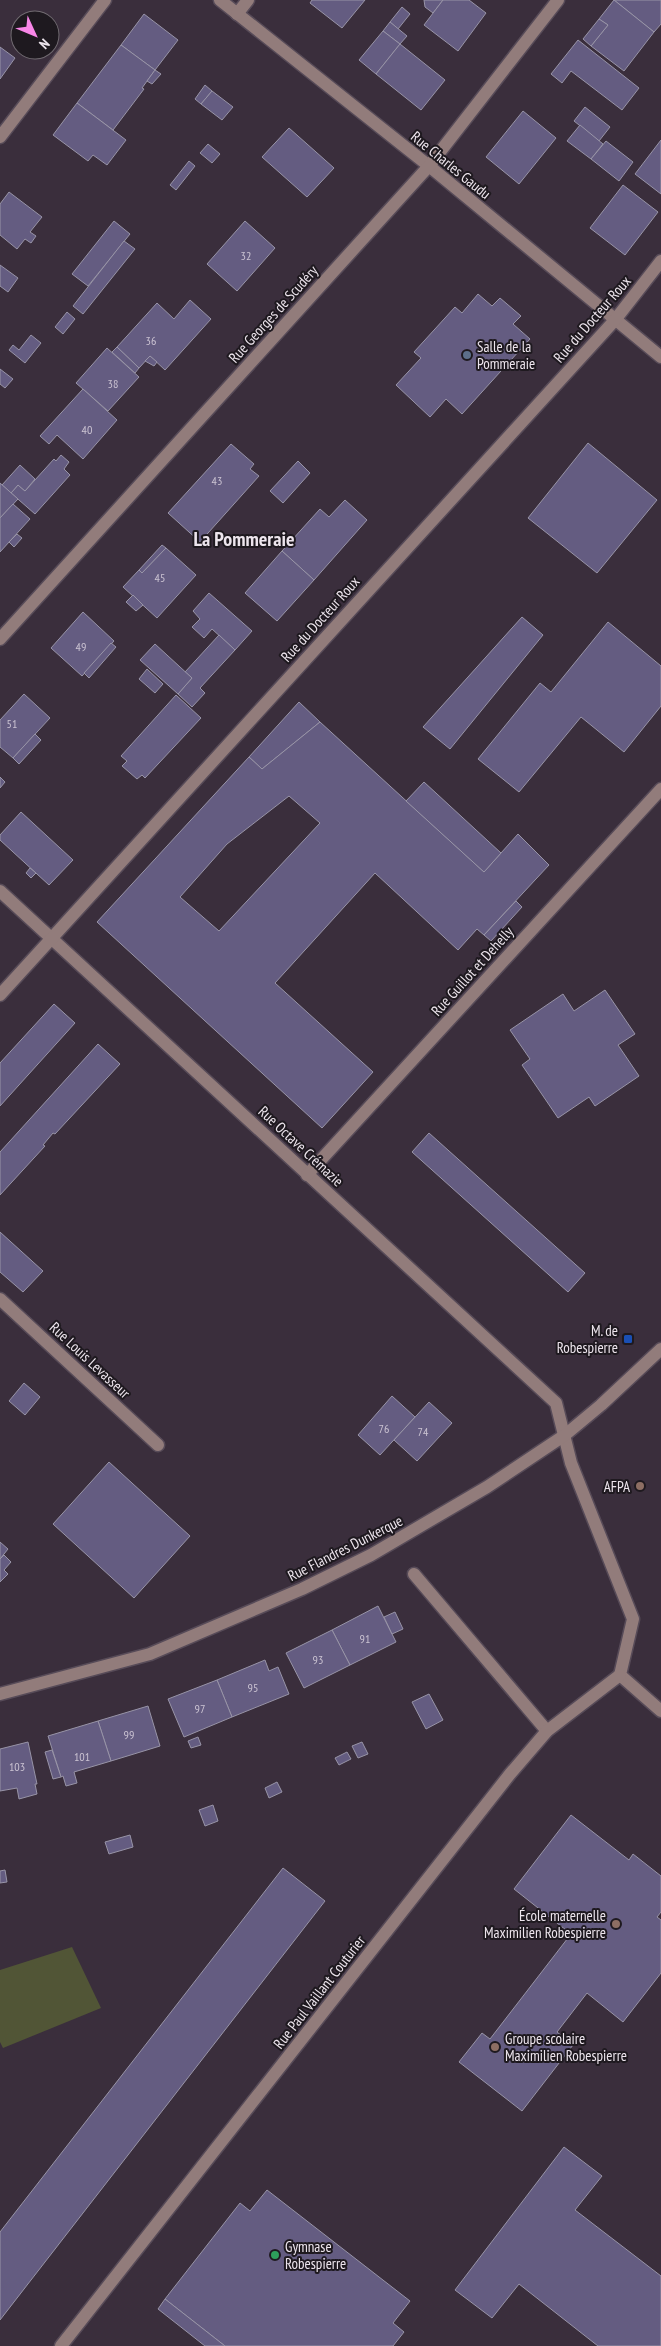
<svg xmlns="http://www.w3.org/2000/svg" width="661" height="2346" viewBox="0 0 661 2346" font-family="'PT Sans Narrow',sans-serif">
<rect width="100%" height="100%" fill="#3a2e3c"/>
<!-- green -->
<path fill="#515536" d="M72 1947 101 2008 3 2048 0 2042V1970Z"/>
<!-- building -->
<g fill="#645c81" stroke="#9894a7" fill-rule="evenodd">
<path d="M312 0H365L342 28 310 3Z"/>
<path d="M424 0H443L433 13 425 7Z"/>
<path d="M443 0H469L486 13 458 51 424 25Z"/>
<path d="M614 0H661V24L654 32Z"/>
<path d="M614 0 654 32 624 71 591 46 608 25 599 19Z"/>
<path d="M402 7 410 14 398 29 390 22Z"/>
<path d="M144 14 178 40 155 70 121 45Z"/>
<path d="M599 19 608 25 591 46 583 39Z"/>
<path d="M390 22 407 36 400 44 383 31Z"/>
<path d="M383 31 400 44 376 74 359 60Z"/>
<path d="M578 40 639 88 622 110 571 71 562 83 551 74Z"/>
<path d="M400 44 445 80 421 110 376 74Z"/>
<path d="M121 45 155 70 142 88 144 89 113 130 77 103Z"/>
<path d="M0 47 15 58 0 79Z"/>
<path d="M155 70 161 74 152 84 147 81Z"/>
<path d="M205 85 212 91 201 104 195 99Z"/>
<path d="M212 91 233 107 222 120 201 104Z"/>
<path d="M77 103 126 140 107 165 93 155 88 161 53 135Z"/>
<path d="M585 107 610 127 599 141 574 121Z"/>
<path d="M523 111 556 138 519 184 486 157Z"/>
<path d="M580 125 603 144 591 159 567 141Z"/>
<path d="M289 128 334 168 307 197 262 157Z"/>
<path d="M661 140V194L635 174Z"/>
<path d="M606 141 633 162 619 181 591 159Z"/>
<path d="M208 144 220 154 212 163 200 153Z"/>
<path d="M189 161 195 166 176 190 170 185Z"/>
<path d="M623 185 658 212 625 255 590 228Z"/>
<path d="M9 192 42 217 30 232 36 236 31 243 25 239 17 249 0 235V204Z"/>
<path d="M114 221 130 234 88 286 72 274Z"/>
<path d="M245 221 275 248 237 291 207 264Z"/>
<path d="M124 241 135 249 83 314 73 306Z"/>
<path d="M0 265 18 278 8 292 0 286Z"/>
<path d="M478 294 492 306 500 298 521 316 513 324 530 339 462 414 446 399 430 417 396 385 421 358 414 352 455 307 462 313Z"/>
<path d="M190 300 211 319 165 370 150 356 139 368 117 347 157 303 174 319Z"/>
<path d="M67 312 75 319 63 334 55 327Z"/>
<path d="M31 335 41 343 25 363 9 350 13 345 19 350Z"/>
<path d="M117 347 139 368 135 373 112 352Z"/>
<path d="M107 348 139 377 108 411 76 383Z"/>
<path d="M150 356 157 362 154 366 145 361Z"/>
<path d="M0 369 13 379 5 388 0 384Z"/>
<path d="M83 389 117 420 83 459 57 435 49 444 40 436Z"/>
<path d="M588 443 657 500 597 573 528 518Z"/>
<path d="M231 444 254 464 250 469 259 476 200 542 168 513Z"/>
<path d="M61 455 69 462 64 469 70 475 35 514 11 493 18 485 25 491 54 459 56 461Z"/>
<path d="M298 461 310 473 283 503 270 491Z"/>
<path d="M20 465 35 479 25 491 18 485 11 493 2 485Z"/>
<path d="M0 483 18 499 0 518Z"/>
<path d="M345 500 367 520 314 580 282 551 320 509 329 517Z"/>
<path d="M13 504 30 519 0 552V518Z"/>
<path d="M17 534 22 538 14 547 9 542Z"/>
<path d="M162 545 166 548 142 573 139 570Z"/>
<path d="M166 548 196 575 157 618 123 587 139 570 142 573Z"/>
<path d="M282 551 314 580 277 621 245 593Z"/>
<path d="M209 593 252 631 235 650 212 629 204 638 192 627 200 619 193 611Z"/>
<path d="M133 595 143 605 136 611 126 602Z"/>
<path d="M83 612 114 641 82 676 51 648Z"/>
<path d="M522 617 543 635 450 749 423 727Z"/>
<path d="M608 622 661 666V706L624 752 581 717 519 792 478 759 540 683 551 692Z"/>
<path d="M219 635 235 650 200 688 205 693 192 707 178 694 192 678 185 672Z"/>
<path d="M111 643 116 647 89 678 84 673Z"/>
<path d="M155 644 192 678 178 694 140 660Z"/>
<path d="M147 669 163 684 155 693 139 679Z"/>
<path d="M24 694 50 718 13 758 0 747V720Z"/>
<path d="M176 695 201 718 145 778 142 775 137 779 122 766 127 761 121 756Z"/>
<path d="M299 702 320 722 262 769 249 757Z"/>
<path d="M320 722 484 872 518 834 549 865 484 935 477 929 458 950 375 873 275 983 373 1072 322 1128 97 922 249 757 262 769ZM289 796 320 823 219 931 180 897 227 844Z"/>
<path d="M35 734 41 740 19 764 13 758Z"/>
<path d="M0 777 5 782 0 788Z"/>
<path d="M424 782 501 853 484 872 406 801Z"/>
<path d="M21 812 73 860 49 885 0 840V835Z"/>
<path d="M30 868 36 873 31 878 26 873Z"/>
<path d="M516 901 522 907 491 941 484 935Z"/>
<path d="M605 990 635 1034 618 1045 639 1076 595 1106 589 1097 558 1118 522 1065 530 1059 510 1030 563 994 574 1011Z"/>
<path d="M54 1004 75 1023 0 1106V1063Z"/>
<path d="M98 1044 120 1064 55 1134 53 1133 43 1145 45 1146 0 1195V1152Z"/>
<path d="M429 1133 585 1273 568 1292 412 1152Z"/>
<path d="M0 1232 43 1271 23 1292 0 1272Z"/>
<path d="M24 1383 40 1397 25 1415 9 1401Z"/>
<path d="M392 1396 415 1417 380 1455 358 1435Z"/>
<path d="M429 1402 452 1423 417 1461 394 1440Z"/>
<path d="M109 1462 190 1536 134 1598 53 1524Z"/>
<path d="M0 1542 8 1549 0 1559Z"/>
<path d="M4 1555 11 1562 4 1570 8 1574 0 1582V1559Z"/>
<path d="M378 1606 396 1642 350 1665 332 1630Z"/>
<path d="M395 1612 403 1629 392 1634 384 1617Z"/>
<path d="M332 1630 350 1665 304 1688 286 1653Z"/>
<path d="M265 1660 269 1671 278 1667 289 1694 232 1717 217 1680Z"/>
<path d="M217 1680 232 1717 184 1737 168 1699Z"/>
<path d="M429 1694 443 1720 426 1729 412 1702Z"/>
<path d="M148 1706 160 1746 111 1761 98 1721Z"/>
<path d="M98 1721 111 1761 74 1772 77 1783 66 1786 63 1776 61 1777 48 1736Z"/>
<path d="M198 1737 201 1745 191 1748 188 1741Z"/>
<path d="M28 1742 37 1784H35L37 1794 19 1799 17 1788 0 1791V1749Z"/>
<path d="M362 1742 368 1754 358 1758 352 1746Z"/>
<path d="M52 1750 61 1777 53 1779 45 1752Z"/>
<path d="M347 1752 351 1759 339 1765 335 1758Z"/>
<path d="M277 1782 282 1792 269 1798 265 1788Z"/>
<path d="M213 1805 218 1821 205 1826 199 1810Z"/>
<path d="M571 1815 629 1860 633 1854 661 1876V1912L657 1917 661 1920V1973L623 2022 587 1993 557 2032 573 2045 522 2111 459 2062 482 2033 490 2039 571 1934 514 1889Z"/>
<path d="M130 1835 133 1847 109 1854 105 1842Z"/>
<path d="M283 1868 325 1901 0 2320V2232Z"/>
<path d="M5 1870 7 1882 0 1883V1871Z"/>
<path d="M564 2147 602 2176 575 2210 661 2276V2346H598L519 2284 492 2318 455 2290Z"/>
<path d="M267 2190 410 2301 393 2323 404 2332 393 2346H225L165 2299 240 2203 250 2211Z"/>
<path d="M165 2299 225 2346H205L158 2309Z"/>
</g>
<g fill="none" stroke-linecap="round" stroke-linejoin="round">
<defs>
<g id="minor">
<path d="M220 0 429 166 661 357"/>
<path d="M237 14 248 0"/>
<path d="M0 137 105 0"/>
<path d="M0 639 429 166 558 0"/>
<path d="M0 891 556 1403 571 1463 633 1619 620 1675 661 1711"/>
<path d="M0 995 615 320 661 261"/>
<path d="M307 1175 661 789"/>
<path d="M0 1299 158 1445"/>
<path d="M414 1574 547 1731"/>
<path d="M0 1694 150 1654 302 1589 371 1555 487 1487 565 1435 601 1405 661 1349"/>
<path d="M61 2346 510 1774 547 1731 620 1675"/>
</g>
</defs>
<!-- minor casing -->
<use href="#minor" stroke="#574b58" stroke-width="15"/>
<!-- minor -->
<use href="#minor" stroke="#927c7b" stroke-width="12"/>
</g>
<!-- markers -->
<circle fill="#5c6f8a" stroke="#1e191f" stroke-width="2" cx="467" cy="355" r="5"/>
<rect fill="#1a4fb4" stroke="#1e191f" stroke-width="2" x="623" y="1334" width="10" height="10" rx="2.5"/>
<g fill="#8d6e63" stroke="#1e191f" stroke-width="2">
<circle cx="640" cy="1486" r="5"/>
<circle cx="616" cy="1924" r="5"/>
<circle cx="495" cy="2047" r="5"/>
</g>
<circle fill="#2e9e5b" stroke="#1e191f" stroke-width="2" cx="275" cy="2255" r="5"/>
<g text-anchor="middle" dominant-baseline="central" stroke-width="4" stroke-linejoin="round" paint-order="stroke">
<!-- number labels -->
<g font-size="12" fill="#cbc3d2">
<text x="246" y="255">32</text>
<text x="151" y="340">36</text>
<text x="113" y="383">38</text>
<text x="87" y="429">40</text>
<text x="217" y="480">43</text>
<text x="160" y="577">45</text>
<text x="81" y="646">49</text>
<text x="12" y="723">51</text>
<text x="384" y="1428">76</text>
<text x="423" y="1431">74</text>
<text x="365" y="1638">91</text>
<text x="318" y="1659">93</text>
<text x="253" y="1687">95</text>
<text x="200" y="1708">97</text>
<text x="129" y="1734">99</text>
<text x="82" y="1756">101</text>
<text x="17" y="1766">103</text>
</g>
<!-- street labels -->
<g font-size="15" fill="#ede5ed" stroke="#1e191f">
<text transform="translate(451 165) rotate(39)">Rue Charles Gaudu</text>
<text transform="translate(273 314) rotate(-48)">Rue Georges de Scudéry</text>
<text transform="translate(592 319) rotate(-49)">Rue du Docteur Roux</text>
<text transform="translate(320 619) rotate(-48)">Rue du Docteur Roux</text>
<text transform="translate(472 971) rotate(-48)">Rue Guillot et Dehelly</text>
<text transform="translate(301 1146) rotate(43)">Rue Octave Crémazie</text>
<text transform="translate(90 1360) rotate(43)">Rue Louis Levasseur</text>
<text transform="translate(345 1548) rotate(-27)">Rue Flandres Dunkerque</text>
<text transform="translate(319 1992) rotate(-52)">Rue Paul Vaillant Couturier</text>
</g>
<!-- poi labels -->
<g font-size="15" fill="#ede5ed" stroke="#1e191f" text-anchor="start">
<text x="477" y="346">Salle de la<tspan x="477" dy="17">Pommeraie</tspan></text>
<text x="618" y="1330" text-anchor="end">M. de<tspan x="618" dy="17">Robespierre</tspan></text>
<text x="630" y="1486" text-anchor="end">AFPA</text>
<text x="606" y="1915" text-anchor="end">École maternelle<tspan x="606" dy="17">Maximilien Robespierre</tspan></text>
<text x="505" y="2038">Groupe scolaire<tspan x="505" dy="17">Maximilien Robespierre</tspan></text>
<text x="285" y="2246">Gymnase<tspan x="285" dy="17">Robespierre</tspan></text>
</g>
<!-- district labels -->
<g font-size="20" font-weight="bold" fill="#ede5ed" stroke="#1e191f">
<text x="244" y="539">La Pommeraie</text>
</g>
</g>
<!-- north arrow -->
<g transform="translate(35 35) rotate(134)"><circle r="24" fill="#1e191f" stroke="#716b71"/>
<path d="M0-4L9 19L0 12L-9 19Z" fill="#f987e8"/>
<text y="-8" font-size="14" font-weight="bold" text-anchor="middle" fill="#ede5ed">N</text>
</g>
</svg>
